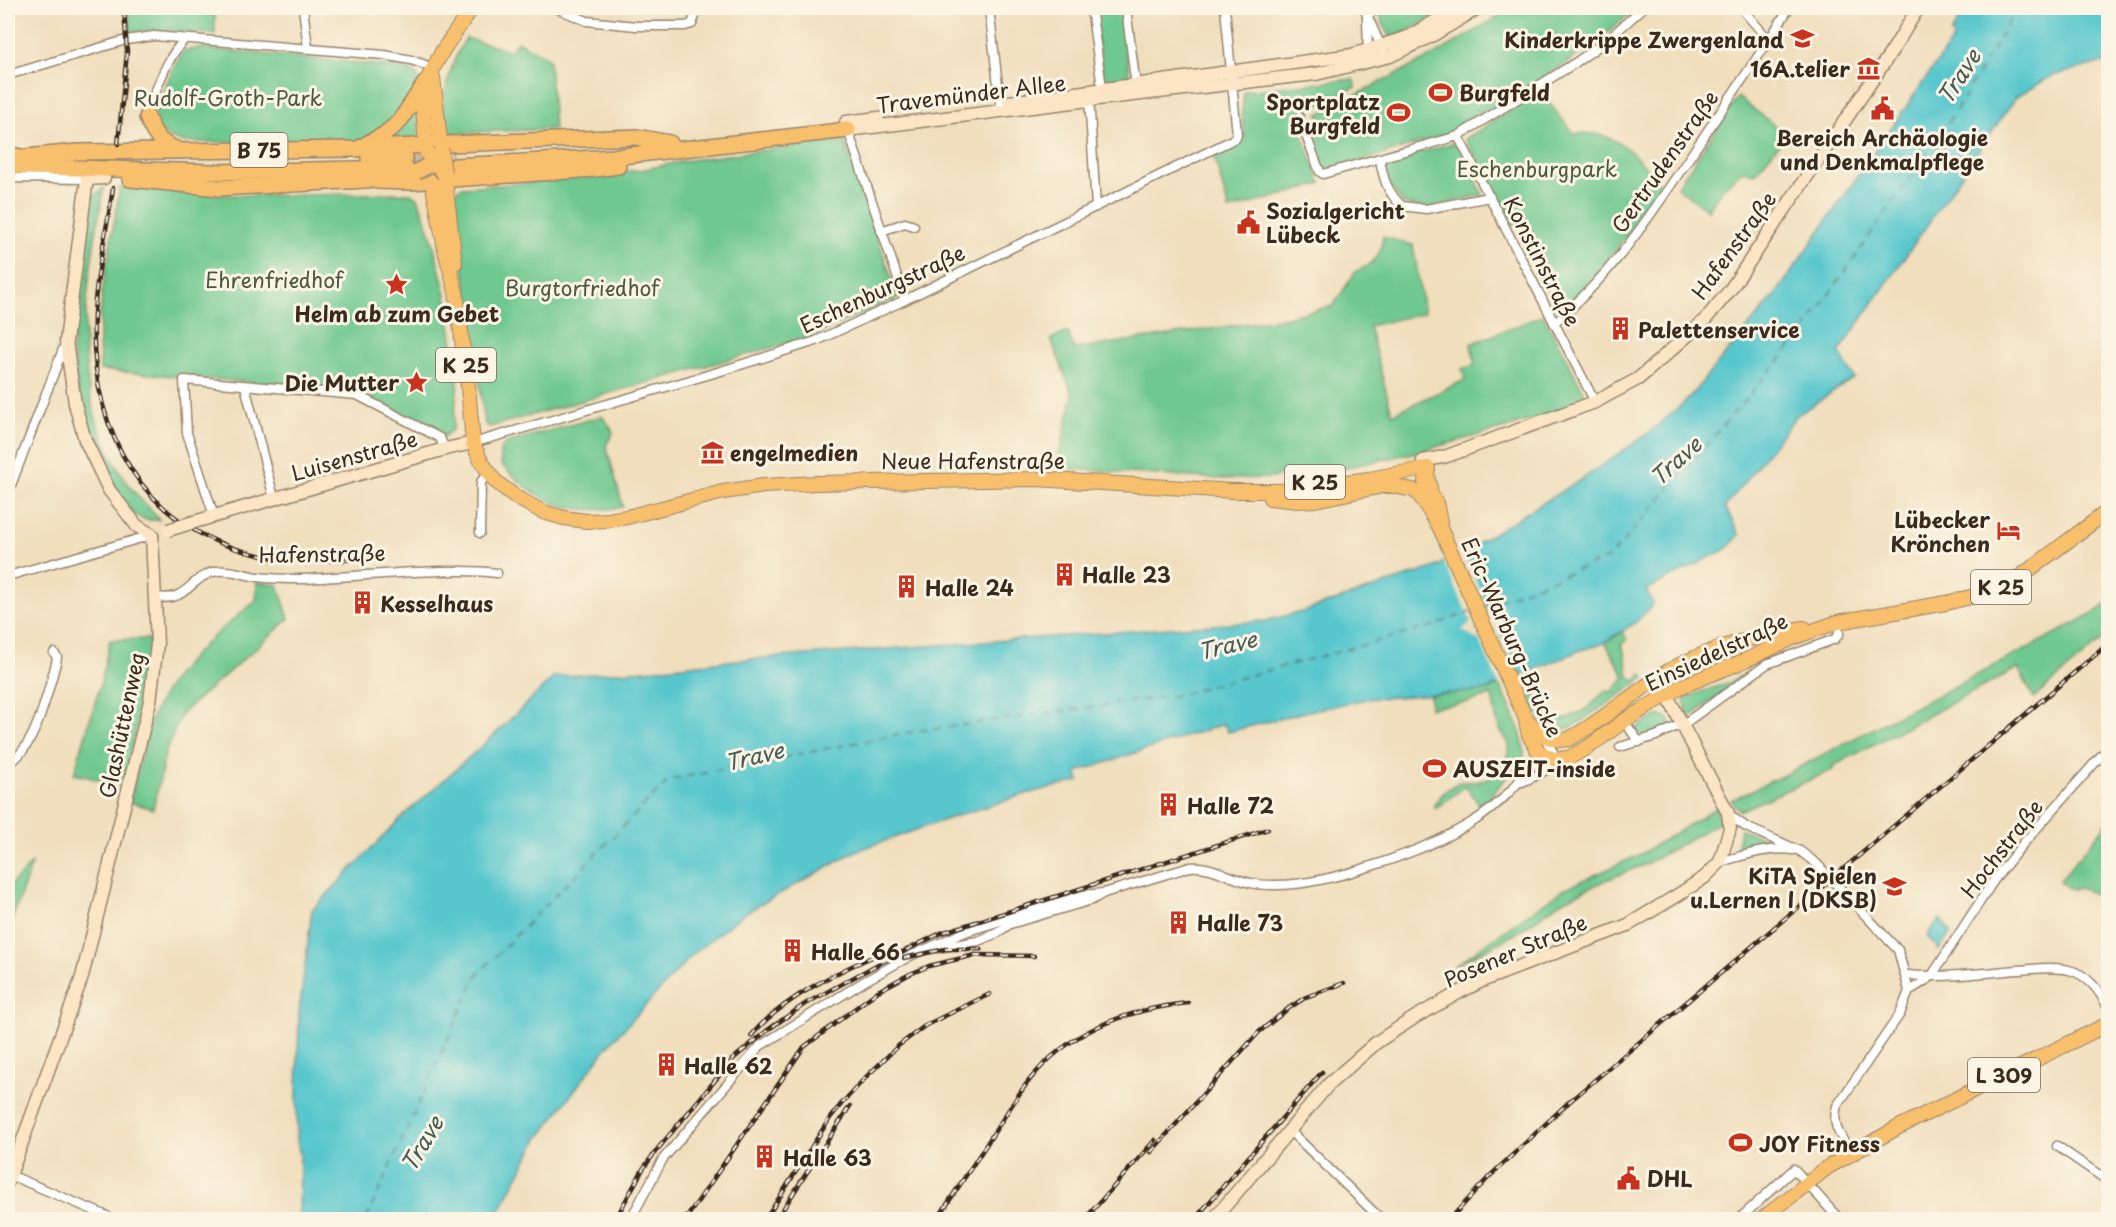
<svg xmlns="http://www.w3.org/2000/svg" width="2116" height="1227" viewBox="0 0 2116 1227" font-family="'Playpen Sans',sans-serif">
<rect width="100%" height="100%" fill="#fcf5e5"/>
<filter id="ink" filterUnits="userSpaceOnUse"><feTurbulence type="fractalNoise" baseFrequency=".0167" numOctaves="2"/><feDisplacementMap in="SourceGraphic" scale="12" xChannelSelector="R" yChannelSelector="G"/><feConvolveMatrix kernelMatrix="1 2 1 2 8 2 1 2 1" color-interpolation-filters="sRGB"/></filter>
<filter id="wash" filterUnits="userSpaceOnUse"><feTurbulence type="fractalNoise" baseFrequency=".008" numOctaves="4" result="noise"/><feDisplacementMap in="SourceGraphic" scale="24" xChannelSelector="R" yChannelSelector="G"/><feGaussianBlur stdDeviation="1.35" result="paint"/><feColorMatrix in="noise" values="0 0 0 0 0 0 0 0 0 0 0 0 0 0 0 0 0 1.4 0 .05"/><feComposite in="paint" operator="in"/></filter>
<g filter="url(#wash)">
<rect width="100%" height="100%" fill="#f0debc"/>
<!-- green -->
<g fill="#6ec88f" stroke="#547956" stroke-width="1.5">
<path d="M128 8H215V34L154 30 130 32Z"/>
<path d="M1093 8H1120L1130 79 1103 82Z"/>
<path d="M1385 8H1449L1399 36 1389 37 1381 19 1380 12Z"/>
<path d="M1513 8H1636C1593 49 1543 79 1493 110 1490 111 1487 110 1483 110 1476 112 1467 126 1461 130L1330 171C1317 167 1314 151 1310 139L1326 131 1318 114 1438 53Z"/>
<path d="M466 38 511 51 517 41 549 59 554 129 453 133 447 129C436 104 452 60 466 38Z"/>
<path d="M199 48 398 67 411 71 418 77 417 86 394 122 358 143 182 142C165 138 156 131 155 113L173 68 184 51Z"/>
<path d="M1353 79 1356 87 1295 116 1321 184 1229 210 1213 153 1244 136 1242 112 1244 91Z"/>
<path d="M1540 92 1574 134C1617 128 1635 156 1661 185 1631 231 1602 271 1562 310H1558L1531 260 1542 254 1525 220 1511 226 1465 139Z"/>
<path d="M1738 97 1783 132 1785 137 1755 173 1743 170 1722 189 1708 209 1709 211 1677 187Z"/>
<path d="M417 104 419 135 417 139 378 142Z"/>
<path d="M844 140 898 297 813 336 489 427 485 424 454 196 458 189 461 187 530 183 546 179 640 170 689 160Z"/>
<path d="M1458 142 1483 195 1426 208 1403 204 1388 182 1387 161Z"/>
<path d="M104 187C89 274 68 367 108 450 115 464 124 481 135 493 143 503 152 509 159 520 152 520 143 521 137 516 127 509 121 497 115 487 106 471 96 454 90 437 80 410 76 380 72 351L90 199Z"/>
<path d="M120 187C153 187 187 194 221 195 284 196 347 194 410 193L418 198 431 235 446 295 458 381 453 429 443 437 358 391 100 370 99 336 102 293Z"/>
<path d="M1383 237 1413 245 1424 313 1369 326 1392 414 1465 380 1462 369 1475 365 1471 344 1543 315 1584 392 1583 397 1577 404 1509 427 1417 452 1336 470 1296 471 1272 478 1221 479 1056 468 1073 396 1051 339 1068 332 1074 349 1278 319 1333 306 1356 271 1368 266 1376 258 1381 249Z"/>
<path d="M602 416 611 428 613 434 606 445 623 507C569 516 538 503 501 464L500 452 505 443Z"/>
<path d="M257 582 278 585 289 619 182 713 166 751 153 809 130 802C136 777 141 751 149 726 165 674 215 633 256 601Z"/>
<path d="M2108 604V635L2034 698 2018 668 1833 766 1835 769 1739 811 1731 800 1786 774 2074 624Z"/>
<path d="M1623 632 1627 641 1621 644 1625 654 1629 676 1635 681 1642 674 1645 678 1574 726C1550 737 1538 719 1528 699L1535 695 1538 696 1556 719C1574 721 1595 704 1605 690L1612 692 1625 677 1605 642Z"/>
<path d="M151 639 143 700 123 785 74 774 100 686 110 640Z"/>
<path d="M1759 666 1689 718 1684 700 1687 697 1730 682Z"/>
<path d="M1499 684C1508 704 1526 735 1524 757L1481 807 1466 786 1436 808 1434 805C1439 796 1449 787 1458 783 1464 780 1470 783 1476 782 1490 780 1507 767 1509 752 1511 742 1503 736 1499 727 1495 718 1494 705 1492 695L1469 702 1430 708V695L1484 691Z"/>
<path d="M1658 715 1669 719 1672 726 1645 737 1638 734 1634 729Z"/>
<path d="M1716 808 1720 822 1646 864 1601 882 1561 902 1515 934 1454 966 1564 889 1641 854Z"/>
<path d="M2108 822V899L2079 888 2071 890 2059 881Z"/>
<path d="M1740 829 1767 839 1769 843 1767 846 1736 853Z"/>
<path d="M32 863 9 928 8 927V888Z"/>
</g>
<!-- water -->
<g fill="#59c7cd" stroke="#4a7876" stroke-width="1.5">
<path d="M1965 8H2108V61L2052 76 2016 97 1839 352 1854 378 1796 416 1725 507 1740 535 1726 549 1646 590 1653 603 1648 610 1635 623 1600 645 1581 650 1484 691 1366 699 1309 711 1228 732 1224 724 1077 772 1079 781 1029 793 953 817 856 851 745 913 694 953 607 1047 538 1139 495 1219 299 1220 300 1155 297 1141V1094L299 1013 312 910 401 818 493 736 554 677 656 669 726 661 1265 621 1305 611 1433 568 1453 558 1585 477 1646 435 1686 401 1776 294 1954 38 1951 34Z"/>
<path d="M1940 919 1951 932 1939 950 1927 936Z"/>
</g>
<!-- pier -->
<path fill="#f0debc" d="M1463 549 1490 614 1500 612 1498 630 1519 679 1500 687 1479 639H1476L1462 630 1471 622 1443 560Z"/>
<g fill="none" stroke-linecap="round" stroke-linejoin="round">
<!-- ferry -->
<g stroke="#445953" stroke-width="1.5" stroke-dasharray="8 6" stroke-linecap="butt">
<path d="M1484 606 1610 557 1801 335 1960 105 2017 8"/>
<path d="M366 1220 477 975 669 780 910 732 1173 696 1430 627 1471 611"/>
</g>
</g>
</g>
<g filter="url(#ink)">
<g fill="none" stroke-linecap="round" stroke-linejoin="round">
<!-- highway-tunnel -->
<path stroke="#ccba9c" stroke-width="15" stroke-dasharray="15 8" stroke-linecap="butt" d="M405 157 454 156"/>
<defs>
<g id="street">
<path d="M303 8 308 48"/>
<path d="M556 8 587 21 636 26H685L692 24 698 8"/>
<path d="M989 8 1001 111"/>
<path d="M1091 8 1103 95"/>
<path d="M1126 8 1136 87"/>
<path d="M1364 8 1386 58"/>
<path d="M1741 8 1769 40"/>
<path d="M1367 16 1377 8"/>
<path d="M1367 19 1368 54"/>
<path d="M8 75 126 40 154 36 384 55 411 60 434 68"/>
<path d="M1089 97 1096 207"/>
<path d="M147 117V112C158 87 166 58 185 39"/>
<path d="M1299 117 1320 172 1323 174 1458 136 1575 63 1606 41 1643 8"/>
<path d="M847 127 905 300"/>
<path d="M1458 136 1595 402"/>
<path d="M1380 159C1383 178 1387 192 1402 206L1426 209 1490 197"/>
<path d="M8 178 87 179"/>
<path d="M881 231 905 223 914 226"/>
<path d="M1554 323C1606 280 1642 228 1679 173 1709 129 1739 84 1769 40L1789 8"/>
<path d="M245 386 274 498"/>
<path d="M473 443 721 371 816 341 905 300 1236 138 1237 135 1225 8"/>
<path d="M8 493 65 344"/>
<path d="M214 516 187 433 184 380 357 395 440 438 445 449"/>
<path d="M480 533 481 482 488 473"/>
<path d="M8 576 152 535"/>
<path d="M156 597C188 603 190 576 217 571 231 569 244 575 258 577 272 579 289 579 304 579 350 577 396 572 442 571 460 571 479 570 497 573"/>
<path d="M1624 721 1639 742"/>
<path d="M1620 747 1656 736 1688 721 1767 664 1835 639 1839 634 1838 622"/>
<path d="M8 764C36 748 47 694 56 663L57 657 54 653"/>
<path d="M1522 782C1537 775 1554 771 1553 752L1544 737"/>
<path d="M1728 814 1746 827 1800 851 1817 864"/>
<path d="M1720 862C1745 855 1768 847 1793 850"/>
<path d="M1848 897 1898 950 1909 991 1900 1014 1837 1106C1831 1127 1841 1136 1852 1154"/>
<path d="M938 948 978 941 997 933 1010 924 1092 900 1104 893"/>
<path d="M1906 975C1944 978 1981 973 2018 970 2034 969 2053 966 2069 970 2087 974 2101 992 2108 1008"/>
<path d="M1909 991 1931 977 1994 880 2022 845 2108 748"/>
<path d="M1289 1130 1382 1220"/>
<path d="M2057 1146 2108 1181"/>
<path d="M10 1175 107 1216"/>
<path d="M630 1220 663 1159 760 1046 865 981 910 956 965 932 1083 895 1104 893 1190 867C1213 865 1230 879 1251 883 1259 885 1267 885 1274 885 1328 886 1428 850 1474 821 1502 804 1522 779 1542 753"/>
<path d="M1738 1220 1794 1169 1840 1220"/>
</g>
<g id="secondary">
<path d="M1009 102 1352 55 1408 37 1458 8"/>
<path d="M846 122 878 118"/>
<path d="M848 130 1089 100 1316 74 1390 56 1433 35 1478 8"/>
<path d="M104 178 87 179 66 341 75 404 85 440 109 490 137 526 152 535"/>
<path d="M1423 461 1447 456 1595 402 1638 379 1704 321 1730 290 1894 48 1918 8"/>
<path d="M194 522 445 449 473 443"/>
<path d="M8 1181 82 977 150 701 157 644 152 535"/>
<path d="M1213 1220 1329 1084 1377 1042 1417 1016 1460 992 1484 980 1628 925 1678 895 1705 877 1720 862 1730 828 1728 813 1658 678"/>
</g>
<g id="primary">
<path d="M433 77 441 149"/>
<path d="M427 153 423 110 426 82 443 50 472 8"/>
<path d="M444 173 455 263"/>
<path d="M431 176 446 254 456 292 468 387 473 443 481 461 495 481 517 498 543 512 564 518 586 521 608 520 627 517 723 492 764 486 817 483 1036 479 1233 491H1281L1369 479 1428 468 1427 475 1430 488"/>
<path d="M1425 482 1436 503 1440 522"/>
<path d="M1270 498 1298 501 1315 500 1388 485 1413 490 1419 494 1440 528 1525 717 1529 735 1538 751 1553 759 1568 758 1587 748 1624 721 1680 687 1746 660 1795 637 1838 622 1946 603 1991 592 2021 576 2108 511"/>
<path d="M1526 718C1538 733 1550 743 1569 739 1606 719 1636 690 1672 669 1712 647 1759 635 1804 628"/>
<path d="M1761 1220 1828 1167 1899 1127 2108 1024"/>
</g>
<g id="highway">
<path d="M147 117C153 133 159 143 176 149"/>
<path d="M361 147 385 134 399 122 426 82"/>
<path d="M8 154 20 157"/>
<path d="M25 157 77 152 356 149 450 144 637 137 670 143"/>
<path d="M369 159 405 157"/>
<path d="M8 166 213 172 406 168"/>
<path d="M455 166 613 157 848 130"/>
<path d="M130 179 219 188 384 179"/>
<path d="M376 181 411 182 596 169 618 166"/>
</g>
</defs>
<!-- street casing -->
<use href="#street" stroke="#96846d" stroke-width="11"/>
<!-- secondary casing -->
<use href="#secondary" stroke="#96846d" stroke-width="15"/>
<!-- primary casing -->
<use href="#primary" stroke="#96846d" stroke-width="16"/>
<!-- highway casing -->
<use href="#highway" stroke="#96846d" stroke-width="18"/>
<!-- street -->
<use href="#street" stroke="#fff" stroke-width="8"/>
<!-- secondary -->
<use href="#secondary" stroke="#fce5c4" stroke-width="12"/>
<!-- primary -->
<use href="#primary" stroke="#f8bf6c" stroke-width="14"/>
<!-- highway -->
<use href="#highway" stroke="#f8bf6c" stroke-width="15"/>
<defs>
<g id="rail">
<path d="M118 144 127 52 124 8"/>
<path d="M113 188C107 230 96 272 94 314 89 431 142 531 263 556 297 563 334 560 368 559"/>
<path d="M904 958 945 949H981"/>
<path d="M751 1036C781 999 843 968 887 951"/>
<path d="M1151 1152 1259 1032 1289 1008 1306 997 1344 983"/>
<path d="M615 1220 643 1169 656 1151 733 1059 769 1029 805 1004 880 963 941 933 1268 829"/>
<path d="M685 1220 804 1047 878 991 910 974 929 966 975 955 1034 956"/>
<path d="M765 1220 830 1118 843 1102 867 1076 898 1046 926 1025 990 994"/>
<path d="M776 1220 850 1106"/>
<path d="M937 1220C956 1190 976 1161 995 1131 1006 1115 1016 1097 1028 1082 1068 1031 1125 1010 1188 1003"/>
<path d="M1084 1220 1155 1140"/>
<path d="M1194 1220 1322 1072"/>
<path d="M1449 1220 1490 1176 1569 1102 2108 644"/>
</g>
</defs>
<!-- rail casing -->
<use href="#rail" stroke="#3b2a1e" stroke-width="4.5"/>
<!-- rail -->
<use href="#rail" stroke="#fcf5e5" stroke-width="2" stroke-dasharray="7" stroke-linecap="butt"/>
<defs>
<path id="street-bridge" d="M1817 864 1848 897"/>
<path id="secondary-bridge" d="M168 530 194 522"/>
<path id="primary-bridge" d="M441 149 444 173"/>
<g id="highway-bridge">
<path d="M427 153 444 173"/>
<path d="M416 172 429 165"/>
</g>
</defs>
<!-- street-bridge casing -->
<use href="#street-bridge" stroke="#96846d" stroke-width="11" stroke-linecap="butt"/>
<!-- secondary-bridge casing -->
<use href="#secondary-bridge" stroke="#96846d" stroke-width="15" stroke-linecap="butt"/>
<!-- primary-bridge casing -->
<use href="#primary-bridge" stroke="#96846d" stroke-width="16" stroke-linecap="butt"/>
<!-- highway-bridge casing -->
<use href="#highway-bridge" stroke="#96846d" stroke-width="18" stroke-linecap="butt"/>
<!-- street-bridge -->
<use href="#street-bridge" stroke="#fff" stroke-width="8"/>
<!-- secondary-bridge -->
<use href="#secondary-bridge" stroke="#fce5c4" stroke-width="12"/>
<!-- primary-bridge -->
<use href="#primary-bridge" stroke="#f8bf6c" stroke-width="14"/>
<!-- highway-bridge -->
<use href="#highway-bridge" stroke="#f8bf6c" stroke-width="15"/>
</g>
</g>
<!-- icons -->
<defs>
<symbol id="school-bare" viewBox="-9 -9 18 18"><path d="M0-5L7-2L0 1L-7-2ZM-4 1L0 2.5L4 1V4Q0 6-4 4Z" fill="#c8321e" stroke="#fcf5e5" stroke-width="2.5" paint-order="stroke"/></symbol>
<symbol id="museum-bare" viewBox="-9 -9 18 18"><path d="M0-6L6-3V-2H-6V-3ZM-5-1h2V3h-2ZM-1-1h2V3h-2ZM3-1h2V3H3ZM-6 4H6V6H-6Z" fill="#c8321e" stroke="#fcf5e5" stroke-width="2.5" paint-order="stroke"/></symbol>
<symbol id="stadium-bare" viewBox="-9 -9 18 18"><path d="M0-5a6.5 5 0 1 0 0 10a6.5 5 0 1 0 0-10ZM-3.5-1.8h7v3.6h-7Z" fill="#c8321e" stroke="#fcf5e5" stroke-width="2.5" paint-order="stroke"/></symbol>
<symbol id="civic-bare" viewBox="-9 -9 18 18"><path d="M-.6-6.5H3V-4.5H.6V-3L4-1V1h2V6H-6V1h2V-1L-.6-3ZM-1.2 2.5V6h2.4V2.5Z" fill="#c8321e" stroke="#fcf5e5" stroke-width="2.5" paint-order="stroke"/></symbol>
<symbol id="sight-bare" viewBox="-9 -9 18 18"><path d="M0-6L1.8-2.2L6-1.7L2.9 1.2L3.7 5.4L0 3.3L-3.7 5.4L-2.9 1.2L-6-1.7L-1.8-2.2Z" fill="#c8321e" stroke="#fcf5e5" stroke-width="2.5" paint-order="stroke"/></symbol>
<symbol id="building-bare" viewBox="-9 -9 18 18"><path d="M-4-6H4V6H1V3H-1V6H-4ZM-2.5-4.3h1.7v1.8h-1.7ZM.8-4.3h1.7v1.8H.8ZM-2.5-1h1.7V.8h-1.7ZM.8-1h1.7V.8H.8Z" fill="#c8321e" stroke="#fcf5e5" stroke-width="2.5" paint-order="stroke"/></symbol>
<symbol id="hotel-bare" viewBox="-9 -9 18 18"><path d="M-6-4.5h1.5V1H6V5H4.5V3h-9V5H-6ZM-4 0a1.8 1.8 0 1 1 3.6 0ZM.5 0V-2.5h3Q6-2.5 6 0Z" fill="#c8321e" stroke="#fcf5e5" stroke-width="2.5" paint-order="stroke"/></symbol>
</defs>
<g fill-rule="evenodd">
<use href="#school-bare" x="1786" y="22" width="33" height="33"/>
<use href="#museum-bare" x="1852" y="52" width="33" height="33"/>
<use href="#stadium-bare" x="1424" y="76" width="33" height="33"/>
<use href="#civic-bare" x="1866" y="92" width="33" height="33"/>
<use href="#stadium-bare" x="1382" y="96" width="33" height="33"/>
<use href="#civic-bare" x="1232" y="206" width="33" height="33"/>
<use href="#sight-bare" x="380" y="268" width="33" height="33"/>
<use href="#building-bare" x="1604" y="312" width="33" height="33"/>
<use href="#sight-bare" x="400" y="366" width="33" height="33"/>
<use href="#museum-bare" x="696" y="436" width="33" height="33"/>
<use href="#hotel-bare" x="1992" y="514" width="33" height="33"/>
<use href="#building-bare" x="1048" y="558" width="33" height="33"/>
<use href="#building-bare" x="890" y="570" width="33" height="33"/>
<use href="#building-bare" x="346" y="586" width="33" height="33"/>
<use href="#stadium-bare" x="1418" y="752" width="33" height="33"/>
<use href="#building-bare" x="1152" y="788" width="33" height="33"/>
<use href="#school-bare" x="1878" y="870" width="33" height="33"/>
<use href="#building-bare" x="1162" y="906" width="33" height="33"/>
<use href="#building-bare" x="776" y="934" width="33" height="33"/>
<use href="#building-bare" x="650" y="1048" width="33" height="33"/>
<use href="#stadium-bare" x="1724" y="1126" width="33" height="33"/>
<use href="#building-bare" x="748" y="1140" width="33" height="33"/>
<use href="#civic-bare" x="1612" y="1162" width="33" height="33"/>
</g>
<g text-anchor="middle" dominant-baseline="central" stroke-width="6" stroke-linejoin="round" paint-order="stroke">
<!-- shield labels -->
<g fill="#fcf5e5" stroke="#75675a" stroke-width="1.5">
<rect x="230.5" y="133" width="57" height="34" rx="4.5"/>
<rect x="436" y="348" width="60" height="34" rx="4.5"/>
<rect x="1285" y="465" width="60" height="34" rx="4.5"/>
<rect x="1971" y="570" width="60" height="34" rx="4.5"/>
<rect x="1968" y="1058" width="72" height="34" rx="4.5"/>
</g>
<g font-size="20" font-weight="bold" fill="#3b2a1e">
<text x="259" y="150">B 75</text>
<text x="466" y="365">K 25</text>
<text x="1315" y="482">K 25</text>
<text x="2001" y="587">K 25</text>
<text x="2004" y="1075">L 309</text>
</g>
<!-- poi labels -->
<g font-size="21" font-weight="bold" fill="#3b2a1e" stroke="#fcf5e5" text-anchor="start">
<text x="1784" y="39" text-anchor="end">Kinderkrippe Zwergenland</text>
<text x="1850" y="68" text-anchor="end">16A.telier</text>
<text x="1459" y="92">Burgfeld</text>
<text x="1380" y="101" text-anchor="end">Sportplatz<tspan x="1380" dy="24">Burgfeld</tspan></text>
<text x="1882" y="137" text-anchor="middle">Bereich Archäologie<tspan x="1882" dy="24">und Denkmalpflege</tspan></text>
<text x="1266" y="210">Sozialgericht<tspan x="1266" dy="24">Lübeck</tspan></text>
<text x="397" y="313" text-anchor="middle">Helm ab zum Gebet</text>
<text x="1638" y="329">Palettenservice</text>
<text x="399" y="382" text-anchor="end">Die Mutter</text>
<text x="730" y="452">engelmedien</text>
<text x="1990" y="519" text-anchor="end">Lübecker<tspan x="1990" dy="24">Krönchen</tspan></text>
<text x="1082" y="574">Halle 23</text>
<text x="925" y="587">Halle 24</text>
<text x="380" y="603">Kesselhaus</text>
<text x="1453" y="768">AUSZEIT-inside</text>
<text x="1187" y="805">Halle 72</text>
<text x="1877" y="875" text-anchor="end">KiTA Spielen<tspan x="1877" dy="24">u.Lernen I (DKSB)</tspan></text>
<text x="1197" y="922">Halle 73</text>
<text x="811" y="951">Halle 66</text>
<text x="684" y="1065">Halle 62</text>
<text x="1759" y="1143">JOY Fitness</text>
<text x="783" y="1157">Halle 63</text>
<text x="1647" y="1178">DHL</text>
</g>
<!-- street labels -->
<g font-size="21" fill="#3b2a1e" stroke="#fcf5e5">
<text transform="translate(971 93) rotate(-7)">Travemünder Allee</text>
<text transform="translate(1664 161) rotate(-55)">Gertrudenstraße</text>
<text transform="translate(1733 245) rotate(-54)">Hafenstraße</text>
<text transform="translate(1543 261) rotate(63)">Konstinstraße</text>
<text transform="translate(882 288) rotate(-25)">Eschenburgstraße</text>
<text transform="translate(354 455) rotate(-16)">Luisenstraße</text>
<text x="973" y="460">Neue Hafenstraße</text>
<text transform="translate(322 553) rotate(-1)">Hafenstraße</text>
<text transform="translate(1513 637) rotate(66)">Eric-Warburg-Brücke</text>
<text transform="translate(1716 651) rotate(-25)">Einsiedelstraße</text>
<text transform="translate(121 725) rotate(-78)">Glashüttenweg</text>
<text transform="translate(2001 848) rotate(-52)">Hochstraße</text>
<text transform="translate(1515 950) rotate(-23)">Posener Straße</text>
</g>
<!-- park labels -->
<g font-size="21" fill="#4a5940" stroke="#fcf5e5">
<text x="228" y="97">Rudolf-Groth-Park</text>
<text x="1537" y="168">Eschenburgpark</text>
<text x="274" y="279">Ehrenfriedhof</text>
<text x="582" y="287">Burgtorfriedhof</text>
</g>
<!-- water labels -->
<g font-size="22" font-style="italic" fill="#445953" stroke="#fcf5e5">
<text transform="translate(1958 76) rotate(-57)">Trave</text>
<text transform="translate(1675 460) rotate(-42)">Trave</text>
<text transform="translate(1227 644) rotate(-13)">Trave</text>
<text transform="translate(754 755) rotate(-13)">Trave</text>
<text transform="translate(421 1143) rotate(-59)">Trave</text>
</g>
</g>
<!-- margin -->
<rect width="2116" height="1227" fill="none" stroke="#fcf5e5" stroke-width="30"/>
</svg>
